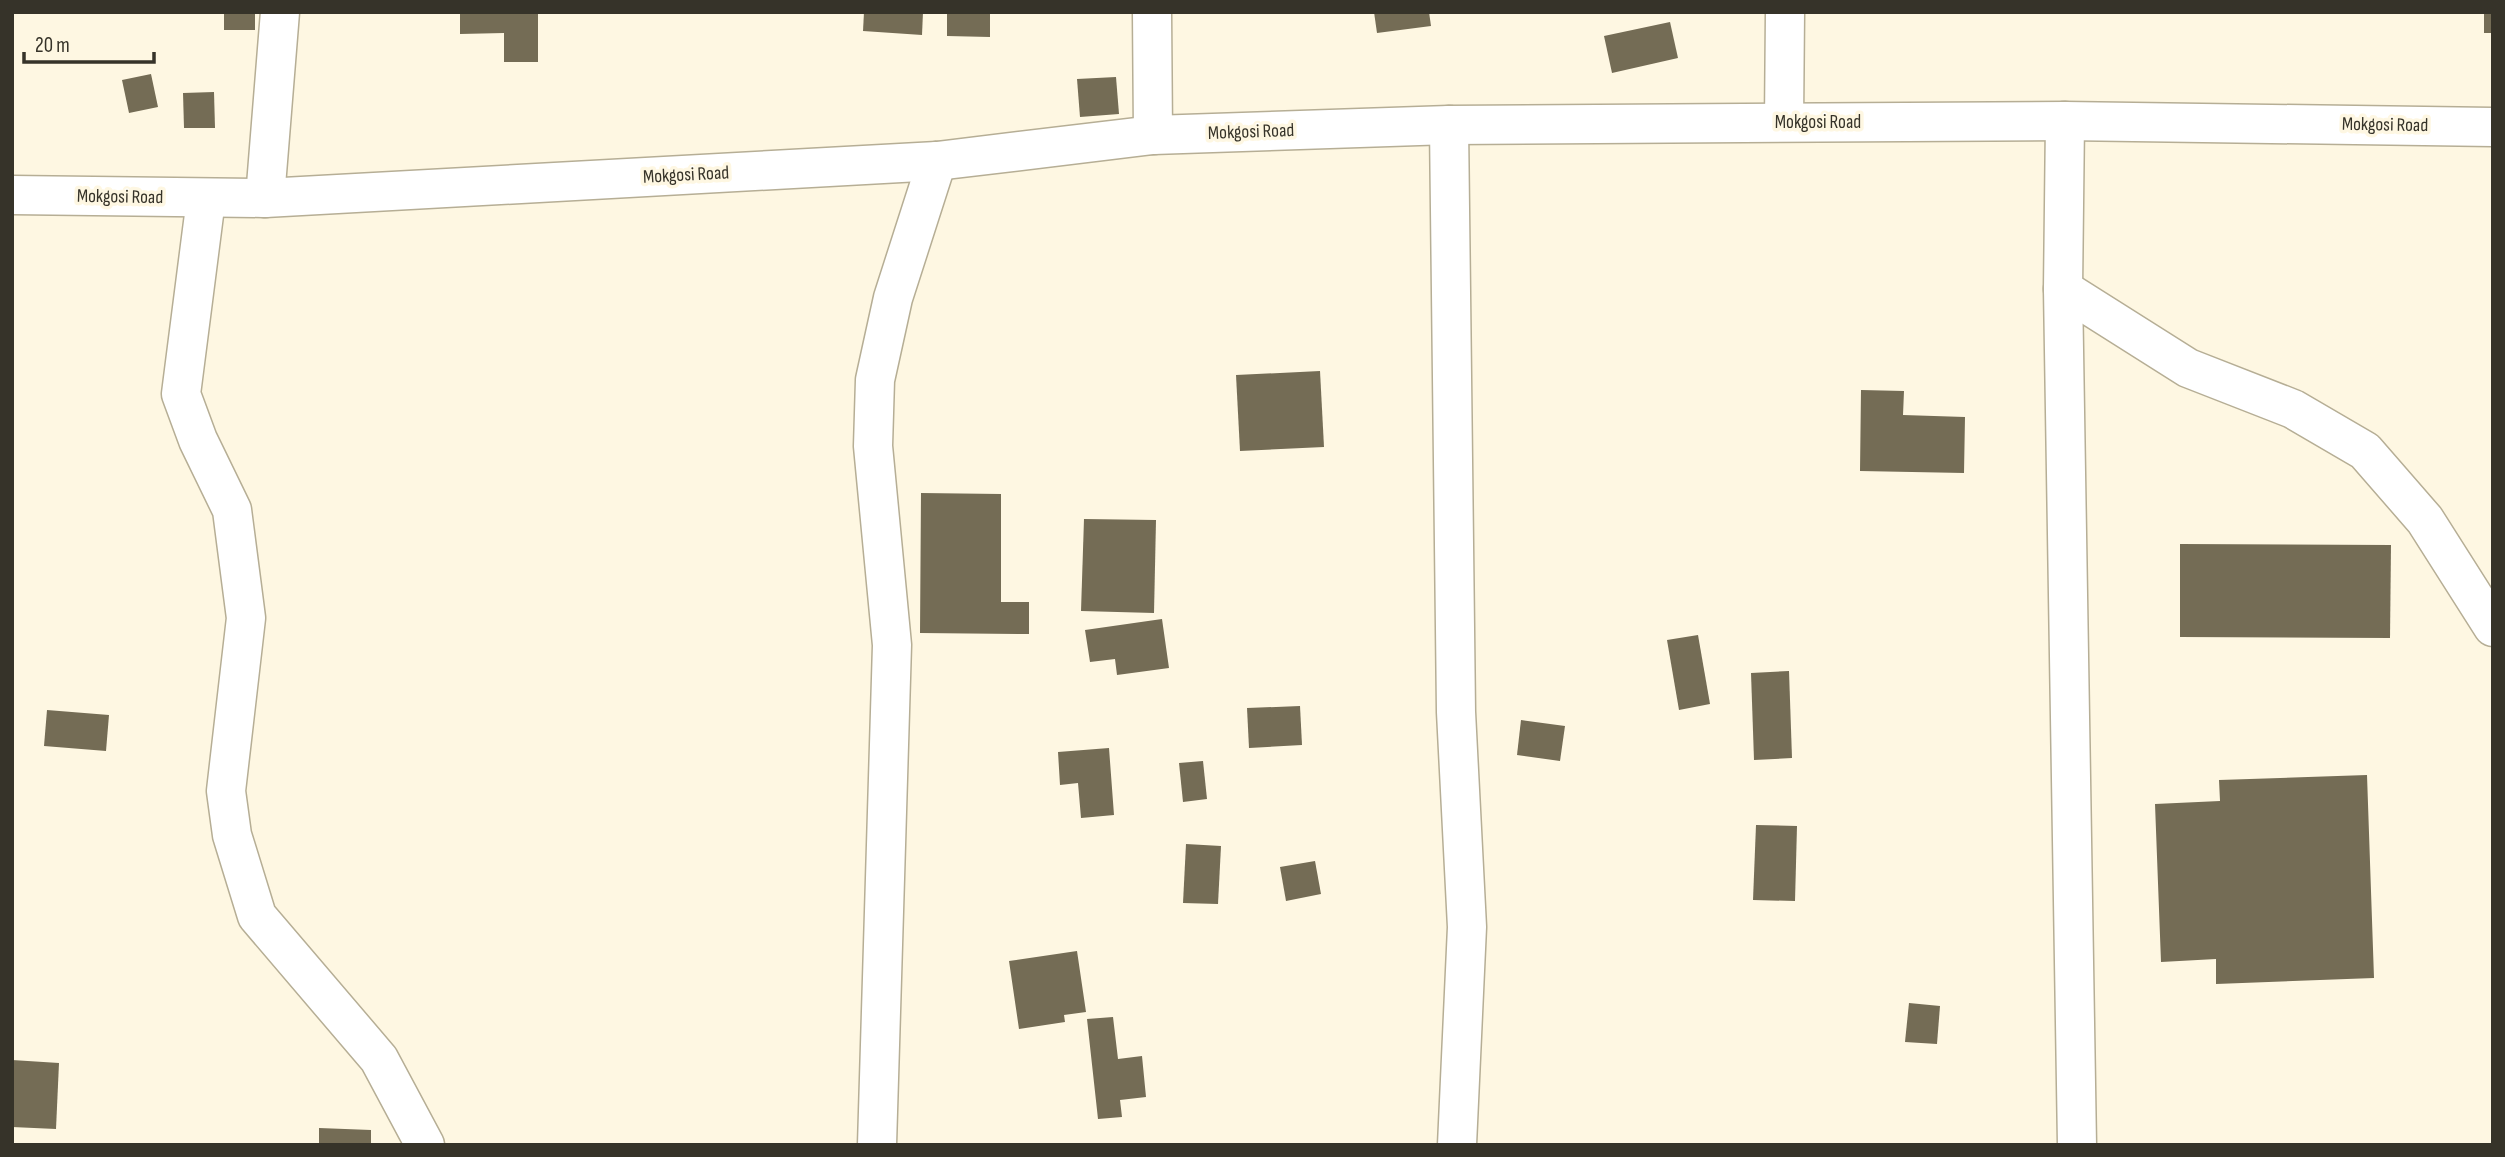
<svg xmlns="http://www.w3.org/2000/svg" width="2505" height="1157" viewBox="0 0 2505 1157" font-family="'Sofia Sans Condensed',sans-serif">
<rect width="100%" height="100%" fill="#fef7e2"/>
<!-- building -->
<g fill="#746c55">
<rect x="224" y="12" width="31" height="18"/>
<path d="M460 12H538V62H504V33L460 34Z"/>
<path d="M864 12H923L922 35 863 31Z"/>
<path d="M947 12H990V37L947 36Z"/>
<path d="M1374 12H1429L1431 26 1377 33Z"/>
<rect x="2484" y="12" width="9" height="21"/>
<path d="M1670 22 1678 58 1612 73 1604 36Z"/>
<path d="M151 74 158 107 129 113 122 80Z"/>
<path d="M1116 77 1119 114 1080 117 1077 79Z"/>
<path d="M214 92 215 128H184L183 93Z"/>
<path d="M1320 371 1324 447 1240 451 1236 375Z"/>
<path d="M1861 390 1904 391 1903 415 1965 417 1964 473 1860 471Z"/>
<path d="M921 493 1001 494V602H1029V634L920 633Z"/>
<path d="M1084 519 1156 520 1154 613 1081 611Z"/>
<path d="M2180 544 2391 545 2390 638 2180 637Z"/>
<path d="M1162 619 1169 668 1117 675 1115 659 1090 662 1085 630Z"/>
<path d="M1698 635 1710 704 1679 710 1667 640Z"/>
<path d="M1789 671 1792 758 1754 760 1751 673Z"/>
<path d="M1300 706 1302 745 1249 748 1247 708Z"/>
<path d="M47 710 109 715 106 751 44 746Z"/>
<path d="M1521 720 1565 726 1560 761 1517 755Z"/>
<path d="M1109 748 1114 815 1081 818 1078 783 1060 785 1058 752Z"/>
<path d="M1203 761 1207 799 1183 802 1179 763Z"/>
<path d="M2367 775 2374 978 2216 984V959L2161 962 2155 804 2220 801 2219 780Z"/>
<path d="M1756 825 1797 826 1795 901 1753 900Z"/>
<path d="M1186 844 1221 846 1218 904 1183 903Z"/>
<path d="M1315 861 1321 894 1286 901 1280 867Z"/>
<path d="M1077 951 1086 1012 1064 1015 1065 1022 1019 1029 1009 961Z"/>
<path d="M1909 1003 1940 1006 1937 1044 1905 1042Z"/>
<path d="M1113 1017 1118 1059 1142 1056 1146 1097 1120 1100 1122 1117 1098 1119 1087 1019Z"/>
<path d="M12 1060 59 1063 56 1129 12 1127Z"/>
<path d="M319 1128 371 1130V1145H319Z"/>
</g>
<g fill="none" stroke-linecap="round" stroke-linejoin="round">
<defs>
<g id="minor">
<path d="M1152 12 1153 135"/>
<path d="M2065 121 2063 289 2077 1145"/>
<path d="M1784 122 1785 12"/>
<path d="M1449 125 1456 712 1467 927 1457 1145"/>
<path d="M12 195 265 198 937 161 1153 135 1449 125 2065 121 2493 127"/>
<path d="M265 198 280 12"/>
<path d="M206 199 181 394 198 440 232 510 246 618 226 791 232 835 257 916 379 1059 425 1145"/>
<path d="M2063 289 2188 368 2293 409 2365 451 2425 520 2493 627"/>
<path d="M877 1145 892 645 873 446 875 380 893 298 937 161"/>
</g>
</defs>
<!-- minor casing -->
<use href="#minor" stroke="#b6ae95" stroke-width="41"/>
<!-- minor -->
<use href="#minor" stroke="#fff" stroke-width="38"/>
</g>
<g text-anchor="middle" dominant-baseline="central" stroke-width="7" stroke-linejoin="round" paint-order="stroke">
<!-- street labels -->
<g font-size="19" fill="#363329" stroke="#fef7e2">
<text x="1818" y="122">Mokgosi Road</text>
<text transform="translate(2385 125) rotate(1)">Mokgosi Road</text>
<text transform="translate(1251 132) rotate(-2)">Mokgosi Road</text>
<text transform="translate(686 175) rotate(-3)">Mokgosi Road</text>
<text transform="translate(120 197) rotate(1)">Mokgosi Road</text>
</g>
</g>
<!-- border -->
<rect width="2505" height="1157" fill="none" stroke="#363329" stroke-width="28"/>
<!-- scale -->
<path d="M24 52v10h130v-10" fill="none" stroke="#363329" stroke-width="3.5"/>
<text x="35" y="52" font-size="21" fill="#363329" stroke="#fef7e2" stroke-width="5" paint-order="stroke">20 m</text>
</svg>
